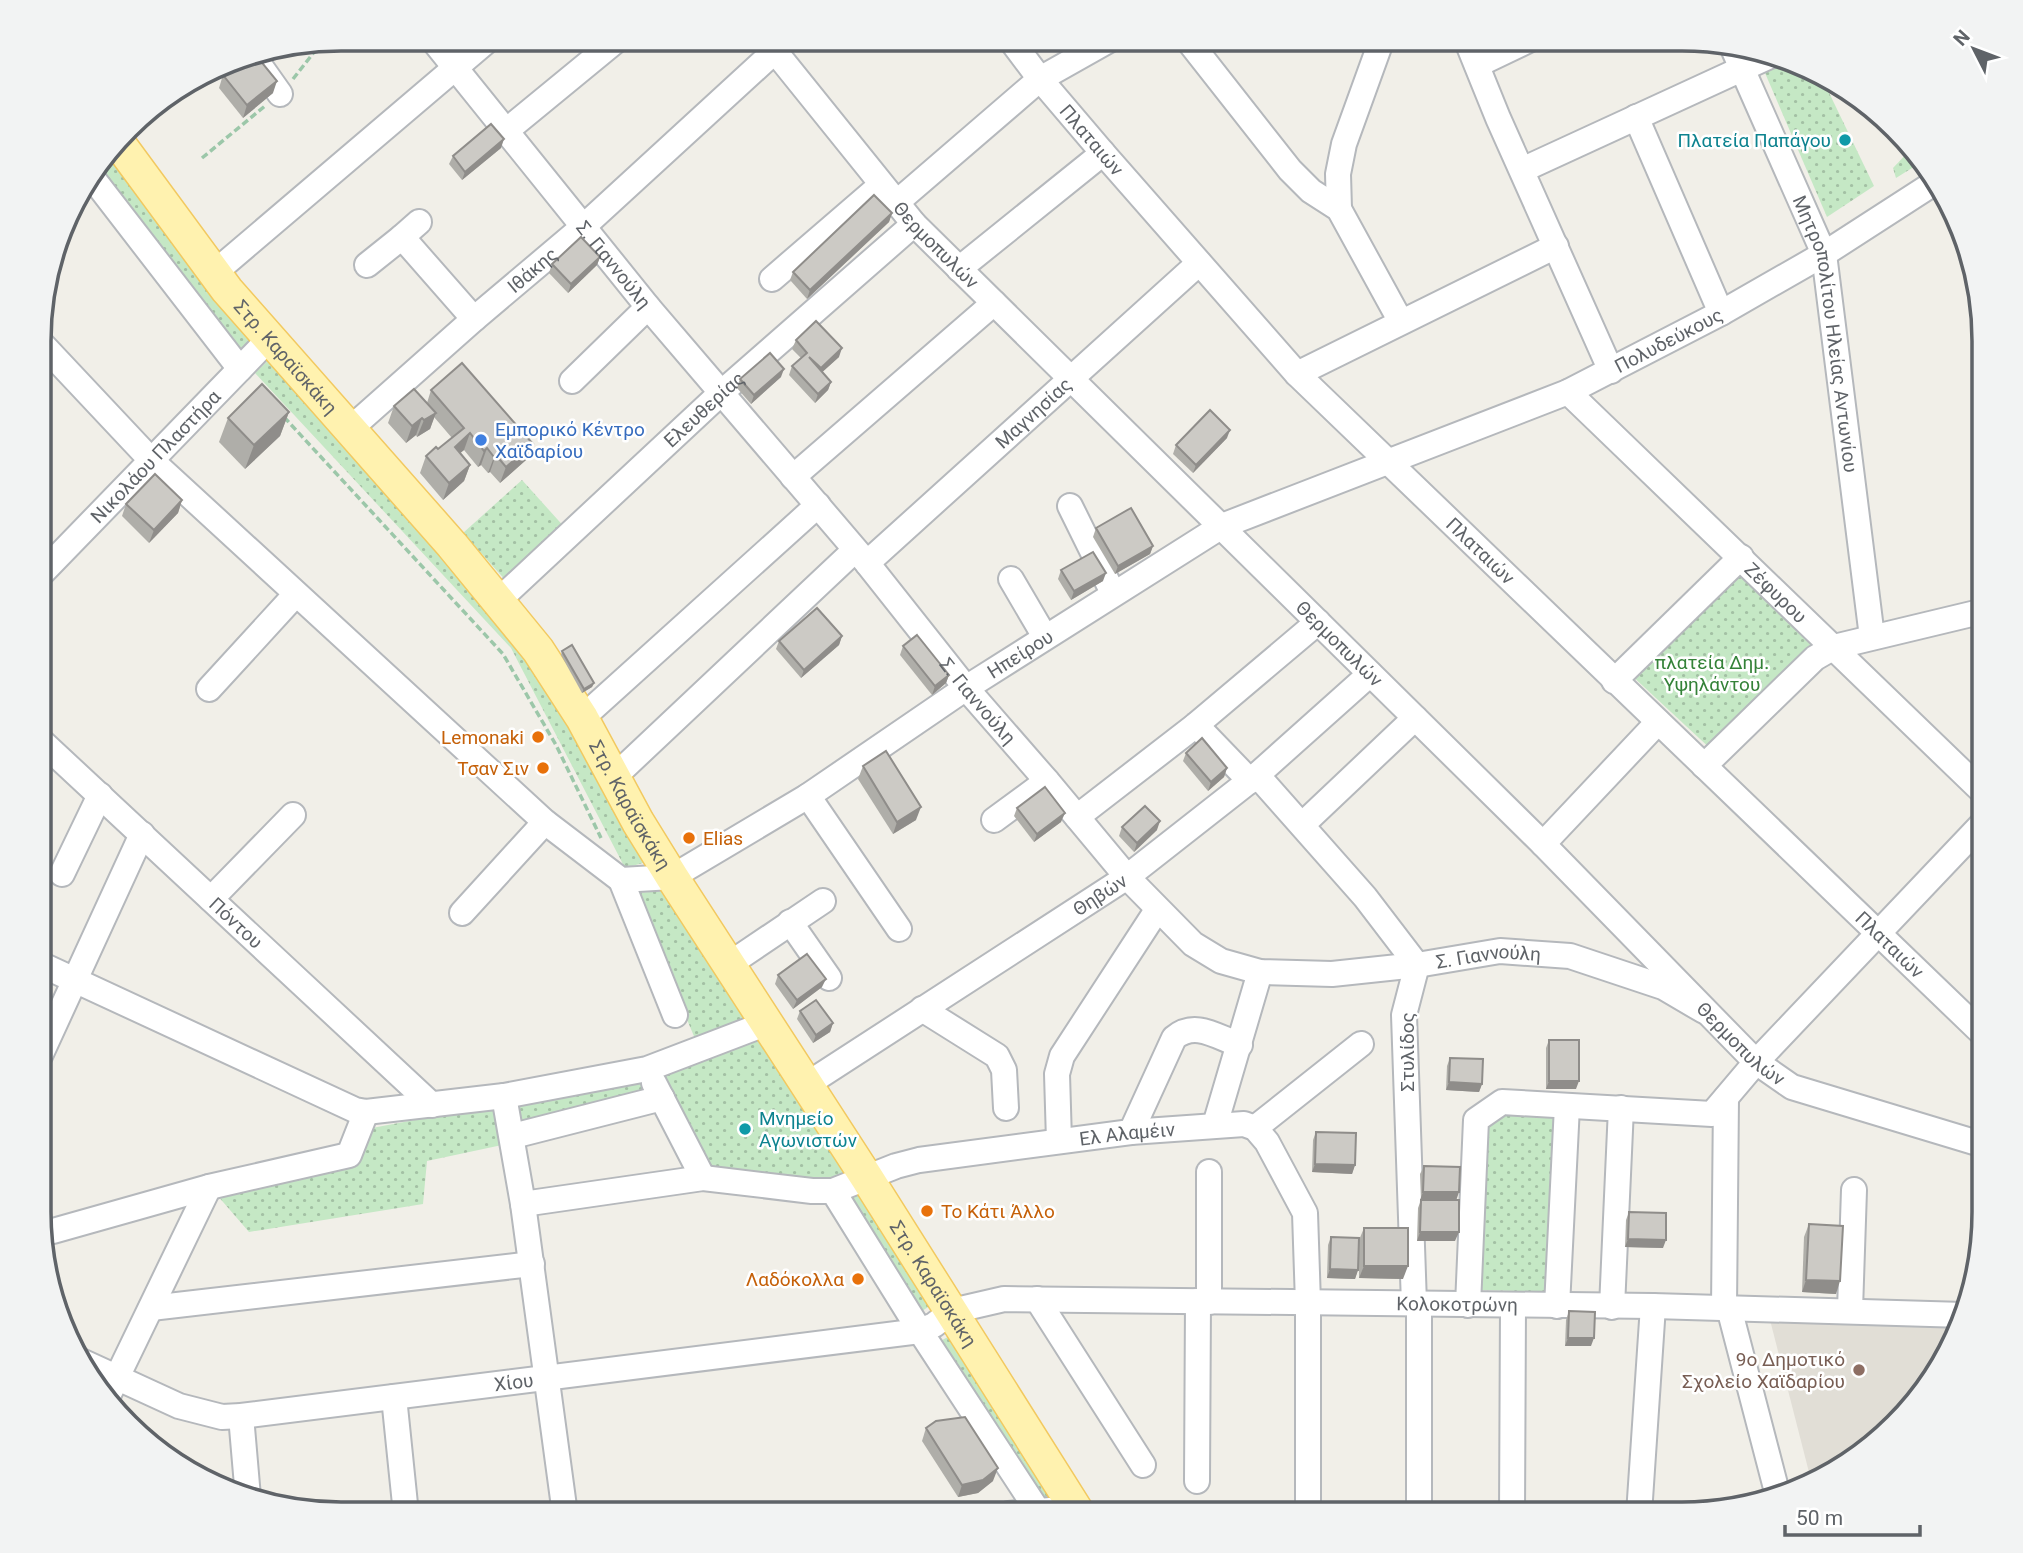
<svg xmlns="http://www.w3.org/2000/svg" width="2023" height="1553" viewBox="0 0 2023 1553" font-family="Roboto,sans-serif">
<defs>
<pattern id="park-dots" width="8" height="8" patternUnits="userSpaceOnUse" patternTransform="scale(1.75)"><rect width="8" height="8" fill="#c5e8c5"/><path d="M2 2h.1M6 6h.1" fill="none" stroke="#a3c0a4" stroke-width="1.8" stroke-linecap="round"/></pattern>
</defs>
<rect width="100%" height="100%" fill="#f1efe8"/>
<!-- education -->
<path fill="#e1ded6" d="M1769 1316 1963 1323 1910 1411 1812 1484Z"/>
<!-- park -->
<g fill="url(#park-dots)">
<path d="M1792 60 1821 76 1874 186 1827 217 1765 73Z"/>
<path d="M1910 150 1920 163 1896 178 1893 168Z"/>
<path d="M111 151 264 339 242 361 95 171Z"/>
<path d="M276 353 520 639 650 861 625 868 511 648 255 373Z"/>
<path d="M522 480 567 530 508 583 463 533Z"/>
<path d="M1740 570 1820 643 1714 752 1629 673Z"/>
<path d="M666 891 749 1018 696 1041 634 893Z"/>
<path d="M763 1031 857 1174 833 1188 708 1171 657 1074Z"/>
<path d="M642 1076 651 1093 518 1130 512 1102Z"/>
<path d="M494 1105 502 1145 427 1161 423 1204 249 1232 217 1195 353 1160 372 1128Z"/>
<path d="M1503 1110 1562 1113 1554 1292 1479 1290 1486 1122Z"/>
<path d="M865 1191 933 1304 914 1316 843 1200Z"/>
<path d="M957 1332 1066 1506 1038 1509 933 1345Z"/>
</g>
<g fill="none" stroke-linecap="round" stroke-linejoin="round">
<defs>
<g id="minor">
<path id="s1" d="M432 39 648 307 867 563 966 688 1047 781 1127 877 1193 944 1221 961 1260 972 1332 974 1417 965 1500 951 1570 956 1663 987 1704 1011"/>
<path id="s2" d="M765 39 914 224 1543 844 1756 1062 1792 1087 1984 1145"/>
<path id="s3" d="M1010 39 1040 79 1103 153 1297 374 1984 1035"/>
<path d="M1187 39 1290 170 1311 191 1339 209 1401 322"/>
<path d="M1466 39 1498 118 1611 371"/>
<path id="s4" d="M1732 46 1824 254 1872 637"/>
<path d="M251 53 280 94"/>
<path d="M1477 65 1531 39"/>
<path d="M1636 117 1721 313"/>
<path d="M506 131 618 39"/>
<path d="M1522 170 1772 55"/>
<path d="M91 176 240 369"/>
<path d="M896 203 1040 79 1111 39"/>
<path d="M1339 209 1338 174 1344 144 1382 39"/>
<path d="M402 237 419 222"/>
<path d="M367 265 402 237 474 319"/>
<path d="M959 269 1103 153"/>
<path d="M214 273 489 39"/>
<path d="M772 279 881 185"/>
<path id="s5" d="M41 343 151 460 545 822 621 880 672 877 808 796 966 688 1222 526 1568 392 1721 313 1824 254 1934 183"/>
<path d="M1297 374 1556 246"/>
<path d="M572 381 648 307"/>
<path id="s6" d="M1568 392 1984 793"/>
<path id="s7" d="M350 429 474 319 583 227 775 51"/>
<path d="M793 477 994 303"/>
<path d="M1070 506 1113 593"/>
<path id="s8" d="M867 563 1199 263"/>
<path id="s9" d="M41 574 270 338"/>
<path d="M1011 579 1045 637"/>
<path id="s10" d="M499 600 721 393 914 224"/>
<path d="M1614 681 1741 557"/>
<path d="M209 689 296 594"/>
<path d="M582 718 818 505"/>
<path d="M1196 725 1250 781"/>
<path id="s11" d="M40 740 432 1105"/>
<path d="M1704 766 1815 658 1834 647 1984 611"/>
<path d="M1257 775 1365 897 1417 965 1404 1015 1414 1304"/>
<path d="M614 777 855 550"/>
<path d="M808 796 899 929"/>
<path d="M1077 817 1196 725 1318 622"/>
<path d="M994 820 1047 781"/>
<path d="M1302 825 1415 718"/>
<path d="M1543 844 1658 722"/>
<path d="M62 874 100 795"/>
<path d="M621 880 675 1015"/>
<path d="M211 899 293 815"/>
<path d="M462 913 545 822"/>
<path d="M790 922 829 978"/>
<path d="M40 964 355 1110 366 1112 504 1096 647 1069 765 1024"/>
<path d="M728 965 823 901"/>
<path d="M922 1009 997 1056 1004 1070 1006 1108"/>
<path d="M40 1056 142 834"/>
<path d="M654 1083 703 1178"/>
<path id="s12" d="M806 1085 1127 877 1257 775 1370 674"/>
<path d="M504 1096 523 1204 565 1514"/>
<path d="M1215 1125 1260 972"/>
<path d="M1255 1128 1361 1044"/>
<path d="M1131 1132 1174 1038C1195 1020 1217 1037 1240 1045"/>
<path d="M513 1136 662 1098"/>
<path d="M1059 1141 1057 1074 1062 1056 1157 910"/>
<path d="M1209 1172V1302"/>
<path d="M833 1191 920 1331 1038 1511"/>
<path id="s13" d="M523 1204 703 1178 812 1191H833L896 1166 919 1160 1131 1132 1244 1124 1255 1128 1267 1142 1305 1213 1308 1303V1514"/>
<path d="M39 1232 53 1231 209 1187 349 1155 366 1112"/>
<path d="M1037 1299 1143 1465"/>
<path d="M1419 1304V1514"/>
<path d="M1468 1305 1476 1120 1502 1102 1712 1114 1756 1062 1984 822"/>
<path d="M1557 1306 1567 1106"/>
<path d="M1612 1307 1621 1108"/>
<path d="M151 1308 532 1264"/>
<path d="M1724 1308 1726 1098"/>
<path d="M1729 1308 1777 1492"/>
<path d="M1850 1310 1854 1190"/>
<path id="s14" d="M81 1361 179 1406 222 1417 241 1416 920 1331 934 1325 952 1311 1004 1299 1653 1306 1964 1315"/>
<path d="M108 1396 209 1187"/>
<path d="M394 1397 406 1514"/>
<path d="M241 1416 248 1497"/>
<path d="M1197 1481 1198 1301"/>
<path d="M1009 1514 1050 1510"/>
<path d="M1512 1514 1513 1306"/>
<path d="M1639 1514 1653 1306"/>
</g>
<g id="major">
<path id="s15" d="M118 142 227 290 452 545 538 650 582 718 638 822 672 877 867 1178 1079 1514"/>
</g>
</defs>
<!-- minor casing -->
<use href="#minor" stroke="#b5b8bc" stroke-width="28"/>
<!-- major casing -->
<use href="#major" stroke="#f2c960" stroke-width="35"/>
<!-- path -->
<g stroke="#9cc7a9" stroke-width="3.5" stroke-dasharray="7 3.5" stroke-linecap="butt">
<path d="M293 79 322 42"/>
<path d="M202 158 265 106"/>
<path d="M284 417 503 654 556 745 601 838"/>
</g>
<!-- minor -->
<use href="#minor" stroke="#fff" stroke-width="24"/>
<!-- major -->
<use href="#major" stroke="#fff2af" stroke-width="32"/>
</g>
<!-- wall -->
<g fill="#afaea9">
<path d="M287 47 271 60 264 51Z"/>
<path d="M223 75 273 93 243 118 219 88Z"/>
<path d="M501 148 462 180 449 164 453 156Z"/>
<path d="M892 213 889 222 807 299 790 280 793 272Z"/>
<path d="M600 257 597 265 568 293 549 273 552 264Z"/>
<path d="M796 340 839 357 822 372 831 382 828 390 815 403 789 375 792 366 801 358 792 349Z"/>
<path d="M781 377 751 404 737 388 740 379Z"/>
<path d="M431 390 533 444 526 460 500 483 490 472 488 473 481 465 478 467 464 450 460 453 470 465 464 481 443 500 420 473 426 456 438 449 452 438 434 417 430 429 417 437 416 435 406 443 388 423 394 406 427 403Z"/>
<path d="M289 412 280 436 245 469 219 442 228 418Z"/>
<path d="M1227 438 1193 473 1173 454 1176 445Z"/>
<path d="M182 500 178 513 149 543 122 516 126 504Z"/>
<path d="M1096 528 1153 546 1150 554 1115 574 1093 537Z"/>
<path d="M1061 570 1103 581 1071 600 1058 579Z"/>
<path d="M842 636 839 645 801 678 776 649 779 641Z"/>
<path d="M903 646 949 675 946 683 932 695 900 655Z"/>
<path d="M562 651 594 683 592 687 582 693 561 655Z"/>
<path d="M1186 753 1227 768 1224 777 1208 791 1183 761Z"/>
<path d="M863 766 916 820 893 834 858 779Z"/>
<path d="M1017 808 1061 822 1034 842 1014 816Z"/>
<path d="M1122 827 1157 830 1134 852 1119 836Z"/>
<path d="M778 975 822 987 793 1009 775 984Z"/>
<path d="M800 1011 833 1023 830 1032 813 1043 797 1019Z"/>
<path d="M1549 1040 1576 1089H1546V1048Z"/>
<path d="M1450 1058 1482 1084 1479 1092 1446 1090 1447 1066Z"/>
<path d="M1316 1132 1355 1165 1352 1174 1312 1172 1313 1140Z"/>
<path d="M1424 1166 1456 1200 1455 1241H1417L1418 1208 1421 1200 1420 1174Z"/>
<path d="M1629 1212 1663 1248 1625 1247 1626 1220Z"/>
<path d="M1809 1224 1836 1294 1802 1292 1804 1237Z"/>
<path d="M1364 1228 1403 1279 1359 1278V1240Z"/>
<path d="M1331 1237 1358 1270 1355 1279 1327 1278 1328 1245Z"/>
<path d="M1569 1311 1591 1346H1565L1566 1320Z"/>
<path d="M926 1428 993 1481 978 1493 958 1497 922 1441Z"/>
</g>
<!-- shaded-wall -->
<g fill="#8f8d8a">
<path d="M287 47 271 60 274 52 277 49Z"/>
<path d="M277 81 273 93 243 118 247 105Z"/>
<path d="M504 139 501 148 462 180 465 172Z"/>
<path d="M892 213 889 222 807 299 810 290Z"/>
<path d="M600 257 597 265 568 293 571 284Z"/>
<path d="M842 348 839 357 818 376 821 368Z"/>
<path d="M784 369 781 377 751 404 754 395Z"/>
<path d="M831 382 828 390 815 403 818 394Z"/>
<path d="M289 412 280 436 245 469 254 445Z"/>
<path d="M436 413 430 429 417 437 424 420Z"/>
<path d="M422 418 416 435 406 443 412 426Z"/>
<path d="M1230 430 1227 438 1193 473 1196 465Z"/>
<path d="M470 433 464 450 448 463 455 447Z"/>
<path d="M533 444 526 460 500 483 506 467Z"/>
<path d="M487 448 481 465 478 467 484 451Z"/>
<path d="M496 455 490 472 488 473 494 457Z"/>
<path d="M470 465 464 481 443 500 449 483Z"/>
<path d="M182 500 178 513 149 543 154 530Z"/>
<path d="M1153 546 1150 554 1115 574 1118 566Z"/>
<path d="M1106 573 1103 581 1071 600 1074 591Z"/>
<path d="M842 636 839 645 801 678 804 670Z"/>
<path d="M949 675 946 683 932 695 935 686Z"/>
<path d="M594 683 592 687 582 693 584 689Z"/>
<path d="M1227 768 1224 777 1208 791 1211 782Z"/>
<path d="M921 807 916 820 893 834 897 822Z"/>
<path d="M1065 813 1061 822 1034 842 1037 834Z"/>
<path d="M1160 821 1157 830 1134 852 1137 843Z"/>
<path d="M826 979 822 987 793 1009 797 1000Z"/>
<path d="M833 1023 830 1032 813 1043 816 1035Z"/>
<path d="M1549 1081H1579L1576 1089H1546Z"/>
<path d="M1449 1082 1482 1084 1479 1092 1446 1090Z"/>
<path d="M1315 1164 1355 1165 1352 1174 1312 1172Z"/>
<path d="M1423 1192H1459L1456 1201 1420 1200Z"/>
<path d="M1420 1232H1459L1455 1241H1417Z"/>
<path d="M1628 1239 1666 1240 1663 1248 1625 1247Z"/>
<path d="M1364 1266H1408L1403 1279 1359 1278Z"/>
<path d="M1330 1269 1358 1270 1355 1279 1327 1278Z"/>
<path d="M1806 1280 1840 1281 1836 1294 1802 1292Z"/>
<path d="M1568 1338H1594L1591 1346H1565Z"/>
<path d="M998 1468 993 1481 978 1493 958 1497 962 1485Z"/>
</g>
<!-- building -->
<g fill="#cccac5" stroke="#8f8d8a" stroke-width="2">
<path d="M254 53 277 81 247 105 223 75 250 54Z"/>
<path d="M491 124 504 139 465 172 453 156Z"/>
<path d="M874 195 892 213 810 290 793 272Z"/>
<path d="M581 237 600 257 571 284 552 264Z"/>
<path d="M816 321 842 348 821 368 809 357 831 382 818 394 792 366 807 353 796 340Z"/>
<path d="M770 353 784 369 754 395 740 379Z"/>
<path d="M462 363 533 444 506 467 496 455 494 457 487 448 484 451 470 433 455 447 470 465 449 483 426 456 436 447 438 449 464 428 431 390Z"/>
<path d="M262 384 289 412 254 445 228 418Z"/>
<path d="M414 389 436 413 424 420 422 418 412 426 394 406Z"/>
<path d="M1210 410 1230 430 1196 465 1176 445Z"/>
<path d="M155 474 182 500 154 530 126 504Z"/>
<path d="M1131 508 1153 546 1118 566 1096 528Z"/>
<path d="M1093 552 1106 573 1074 591 1061 570Z"/>
<path d="M817 608 842 636 804 670 779 641Z"/>
<path d="M917 635 949 675 935 686 903 646Z"/>
<path d="M572 645 594 683 584 689 562 651Z"/>
<path d="M1202 738 1227 768 1211 782 1186 753Z"/>
<path d="M886 751 921 807 897 822 863 766Z"/>
<path d="M1045 787 1065 813 1037 834 1017 808Z"/>
<path d="M1145 806 1160 821 1137 843 1122 827Z"/>
<path d="M807 954 826 979 797 1000 778 975Z"/>
<path d="M816 1000 833 1023 816 1035 800 1011Z"/>
<rect x="1549" y="1040" width="30" height="41"/>
<path d="M1450 1058 1483 1059 1482 1084 1449 1082Z"/>
<path d="M1316 1132 1356 1133 1355 1165 1315 1164Z"/>
<path d="M1424 1166 1460 1167 1459 1192H1423Z"/>
<path d="M1421 1200H1459V1232H1420Z"/>
<path d="M1629 1212 1666 1213V1240L1628 1239Z"/>
<path d="M1809 1224 1843 1226 1840 1281 1806 1280Z"/>
<rect x="1364" y="1228" width="44" height="38"/>
<path d="M1331 1237 1359 1238 1358 1270 1330 1269Z"/>
<path d="M1569 1311 1595 1312 1594 1338H1568Z"/>
<path d="M965 1417 998 1468 983 1480 962 1485 926 1428 936 1421Z"/>
<path d="M1778 1487 1780 1492 1746 1500 1745 1495Z"/>
</g>
<!-- markers -->
<g fill="#0f9aa8" stroke="#fff" stroke-width="2.5">
<circle cx="1845" cy="140" r="7"/>
<circle cx="745" cy="1129" r="7"/>
</g>
<circle fill="#3f7fe0" stroke="#fff" stroke-width="2.5" cx="481" cy="440" r="7"/>
<g fill="#e8710a" stroke="#fff" stroke-width="2.5">
<circle cx="538" cy="737" r="7"/>
<circle cx="543" cy="768" r="7"/>
<circle cx="689" cy="838" r="7"/>
<circle cx="927" cy="1211" r="7"/>
<circle cx="858" cy="1279" r="7"/>
</g>
<circle fill="#8d6e63" stroke="#fff" stroke-width="2.5" cx="1859" cy="1370" r="7"/>
<g text-anchor="middle" dominant-baseline="central" stroke-width="5" stroke-linejoin="round" paint-order="stroke">
<!-- street labels -->
<g font-size="19" fill="#5f6368" stroke="#fff">
<text stroke="none"><textPath href="#s3" startOffset="130">Πλαταιών</textPath></text>
<text stroke="none"><textPath href="#s2" startOffset="268">Θερμοπυλών</textPath></text>
<text stroke="none"><textPath href="#s1" startOffset="290">Σ. Γιαννούλη</textPath></text>
<text stroke="none"><textPath href="#s7" startOffset="242">Ιθάκης</textPath></text>
<text stroke="none"><textPath href="#s4" startOffset="306">Μητροπολίτου Ηλείας Αντωνίου</textPath></text>
<text stroke="none"><textPath href="#s5" startOffset="1979">Πολυδεύκους</textPath></text>
<text stroke="none"><textPath href="#s15" startOffset="273">Στρ. Καραϊσκάκη</textPath></text>
<text stroke="none"><textPath href="#s10" startOffset="280">Ελευθερίας</textPath></text>
<text stroke="none"><textPath href="#s8" startOffset="224">Μαγνησίας</textPath></text>
<text stroke="none"><textPath href="#s9" startOffset="164">Νικολάου Πλαστήρα</textPath></text>
<text stroke="none"><textPath href="#s3" startOffset="696">Πλαταιών</textPath></text>
<text stroke="none"><textPath href="#s6" startOffset="289">Ζέφυρου</textPath></text>
<text stroke="none"><textPath href="#s2" startOffset="835">Θερμοπυλών</textPath></text>
<text stroke="none"><textPath href="#s5" startOffset="1256">Ηπείρου</textPath></text>
<text stroke="none"><textPath href="#s1" startOffset="858">Σ. Γιαννούλη</textPath></text>
<text stroke="none"><textPath href="#s15" startOffset="840">Στρ. Καραϊσκάκη</textPath></text>
<text stroke="none"><textPath href="#s12" startOffset="350">Θηβών</textPath></text>
<text stroke="none"><textPath href="#s11" startOffset="268">Πόντου</textPath></text>
<text stroke="none"><textPath href="#s3" startOffset="1264">Πλαταιών</textPath></text>
<text stroke="none"><textPath href="#s1" startOffset="1486">Σ. Γιαννούλη</textPath></text>
<text stroke="none"><textPath href="#s2" startOffset="1402">Θερμοπυλών</textPath></text>
<text transform="translate(1407 1052) rotate(-90)">Στυλίδος</text>
<text stroke="none"><textPath href="#s13" startOffset="614">Ελ Αλαμέιν</textPath></text>
<text stroke="none"><textPath href="#s15" startOffset="1407">Στρ. Καραϊσκάκη</textPath></text>
<text stroke="none"><textPath href="#s14" startOffset="1400">Κολοκοτρώνη</textPath></text>
<text stroke="none"><textPath href="#s14" startOffset="446">Χίου</textPath></text>
</g>
<!-- culture labels -->
<g font-size="19" fill="#0d838f" stroke="#fff" text-anchor="end">
<text x="1831" y="140">Πλατεία Παπάγου</text>
<text x="759" y="1118" text-anchor="start">Μνημείο<tspan x="759" dy="22">Αγωνιστών</tspan></text>
</g>
<!-- shop labels -->
<g font-size="19" fill="#366cbe" stroke="#fff" text-anchor="start">
<text x="495" y="429">Εμπορικό Κέντρο<tspan x="495" dy="22">Χαϊδαρίου</tspan></text>
</g>
<!-- park labels -->
<g font-size="19" fill="#348238" stroke="#fff">
<text x="1712" y="662">πλατεία Δημ.<tspan x="1712" dy="22">Υψηλάντου</tspan></text>
</g>
<!-- food labels -->
<g font-size="19" fill="#c56008" stroke="#fff" text-anchor="end">
<text x="524" y="737">Lemonaki</text>
<text x="529" y="768">Τσαν Σιν</text>
<text x="703" y="838" text-anchor="start">Elias</text>
<text x="941" y="1211" text-anchor="start">Το Κάτι Άλλο</text>
<text x="844" y="1279">Λαδόκολλα</text>
</g>
<!-- education labels -->
<g font-size="19" fill="#785e54" stroke="#fff" text-anchor="end">
<text x="1845" y="1359">9ο Δημοτικό<tspan x="1845" dy="22">Σχολείο Χαϊδαρίου</tspan></text>
</g>
</g>
<!-- crop -->
<path d="M0 0H2023V1553H0ZM341 51H1682A290 290 0 0 1 1972 341V1212A290 290 0 0 1 1682 1502H341A290 290 0 0 1 51 1212V341A290 290 0 0 1 341 51Z" fill="#f2f3f3" fill-rule="evenodd"/>
<path fill="none" stroke="#5f6368" stroke-width="3.5" d="M341 51H1682A290 290 0 0 1 1972 341V1212A290 290 0 0 1 1682 1502H341A290 290 0 0 1 51 1212V341A290 290 0 0 1 341 51Z"/>
<!-- north arrow -->
<g transform="translate(1974 49) rotate(312)" stroke="#ffffff" stroke-width="5" paint-order="stroke">
<path d="M0-5L12 26L0 18L-12 26Z" fill="#5f6368"/>
<text y="-10" font-size="19" font-weight="bold" text-anchor="middle" fill="#5f6368">N</text>
</g>
<!-- scale -->
<path d="M1785 1525v10h135v-10" fill="none" stroke="#5f6368" stroke-width="3.5"/>
<text x="1796" y="1525" font-size="21" fill="#5f6368" stroke="#ffffff" stroke-width="5" paint-order="stroke">50 m</text>
</svg>
